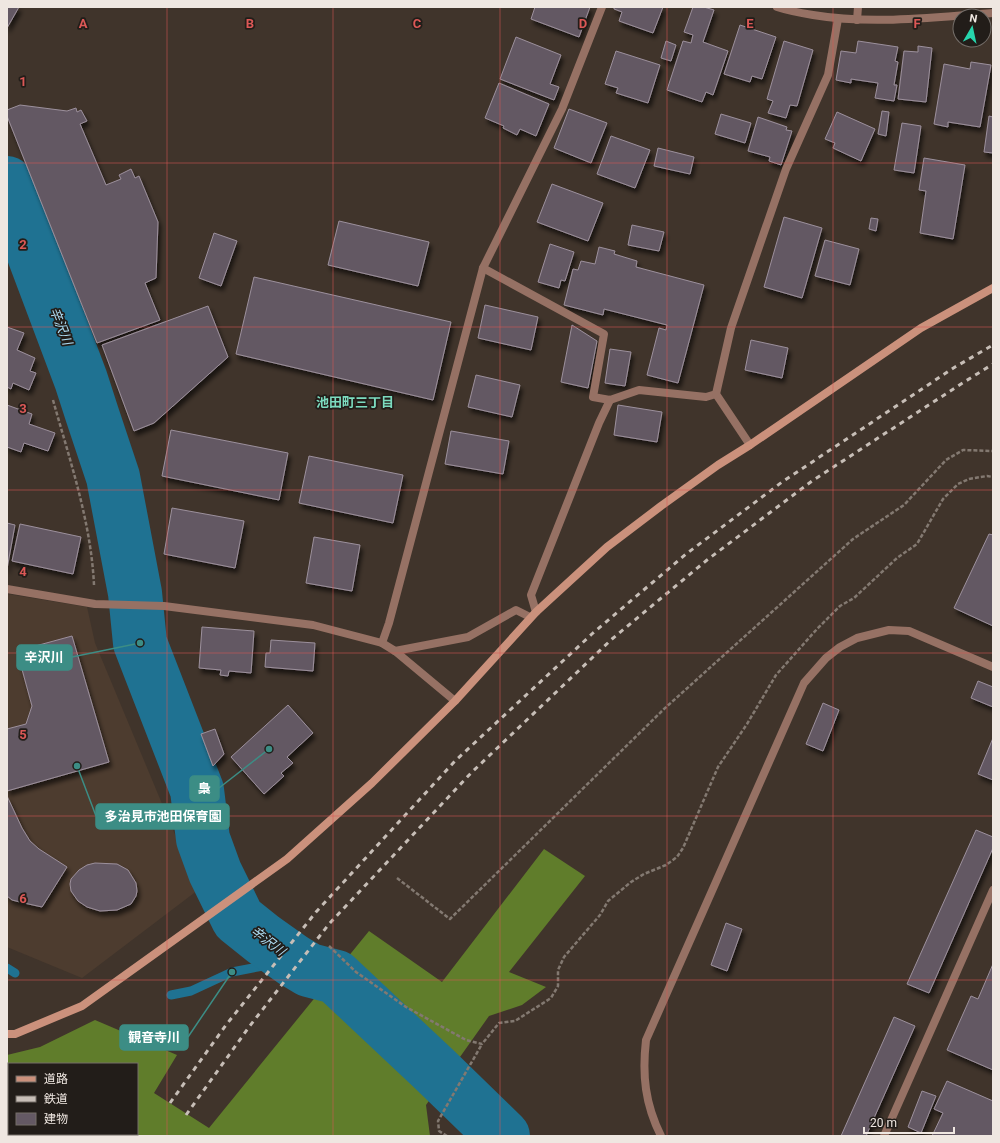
<svg xmlns="http://www.w3.org/2000/svg" width="1000" height="1143" viewBox="0 0 1000 1143" font-family="Roboto,'Noto Sans JP',sans-serif">
<defs>
<filter id="shadow"><feDropShadow dx="2.5" dy="4.5" stdDeviation="2" flood-color="#0009"/></filter>
</defs>
<rect width="100%" height="100%" fill="#40342b"/>
<!-- built -->
<path fill="#4d3c2f" d="M7 594 87 607 95 643 198 890 82 978 7 947Z"/>
<!-- forest -->
<path fill="#607d2b" fill-rule="evenodd" d="M544 849 585 876 509 972 546 987 522 1005 489 1016 426 1105 430 1136H7V1055L40 1047 95 1020 177 1055 154 1093 209 1128 369 931 442 982ZM9 1064H137V1134H9Z"/>
<g fill="none" stroke-linecap="round" stroke-linejoin="round">
<!-- stream -->
<g stroke="#1f7292" stroke-width="9">
<path d="M7 968 15 973"/>
<path d="M171 995 191 991 232 972 263 966 283 967 294 961"/>
</g>
<!-- river -->
<path stroke="#1f7292" stroke-width="54" d="M7 183 81 380 92 414 113 477 135 593 140 643 197 790 203 839 215 872 238 919 263 939 294 961 309 970 336 977 435 1070 503 1136"/>
</g>
<!-- building -->
<g fill="#645964" stroke="#9c909c" filter="url(#shadow)">
<path d="M7 7H19L7 28Z"/>
<path d="M535 7H590L579 37 531 19Z"/>
<path d="M614 7H663L653 33 619 21 622 12 614 9Z"/>
<path d="M693 7H704L714 10 703 42 728 51 713 95 706 92 702 102 667 90 683 41 691 43 693 35 684 32Z"/>
<path d="M740 25 776 37 762 79 752 76 750 82 724 74Z"/>
<path d="M516 37 561 55 550 84 559 87 554 100 500 79Z"/>
<path d="M666 41 676 45 671 61 661 58Z"/>
<path d="M784 41 813 50 797 106 790 105 786 118 768 113 773 101 767 99Z"/>
<path d="M858 41 898 47 895 61 898 62 894 85H897L894 101 875 98 878 83 851 79V83L836 80 841 51 856 53Z"/>
<path d="M918 46 932 48 926 102 898 99 904 51 918 52Z"/>
<path d="M616 51 660 65 648 103 616 93 618 88 605 84Z"/>
<path d="M971 62 991 65 980 127 948 122V127L934 124 944 64 970 69Z"/>
<path d="M499 83 549 104 536 136 520 129 517 135 503 128 504 126 485 118Z"/>
<path d="M20 105 67 111 76 108 77 112 81 110 87 121 80 124 106 185 121 179 119 175 131 169 135 178 139 176 158 222 156 278 145 283 160 320 97 343 7 116V110Z"/>
<path d="M569 109 607 123 591 163 554 148Z"/>
<path d="M882 111 889 112 886 136 878 134Z"/>
<path d="M837 112 875 129 861 161 833 148 835 143 825 139Z"/>
<path d="M721 114 751 123 745 143 715 134Z"/>
<path d="M989 116 993 117V153L984 152Z"/>
<path d="M758 117 787 127 786 130 792 131 781 165 769 161 770 157 748 151Z"/>
<path d="M902 123 921 126 914 173 894 170Z"/>
<path d="M611 136 650 150 635 188 597 174Z"/>
<path d="M658 148 694 157 690 174 654 166Z"/>
<path d="M924 158 965 165 953 239 920 233 926 191 919 190Z"/>
<path d="M552 184 603 203 588 241 537 222Z"/>
<path d="M784 217 822 228 802 298 764 287Z"/>
<path d="M871 218 878 219 876 231 869 229Z"/>
<path d="M339 221 429 242 418 286 328 265Z"/>
<path d="M632 225 664 232 659 251 628 245Z"/>
<path d="M214 233 237 241 221 286 199 278Z"/>
<path d="M825 240 859 249 850 285 815 276Z"/>
<path d="M550 244 574 252 565 281 561 280 559 288 538 282Z"/>
<path d="M599 247 615 251 614 254 637 261 636 267 704 285 678 383 647 375 659 328 666 330 667 325 604 309 603 315 564 305 573 269 578 270 581 261 595 264Z"/>
<path d="M254 277 451 322 433 400 236 354Z"/>
<path d="M485 305 538 317 531 350 478 338Z"/>
<path d="M208 306 228 357 154 423 134 431 102 345Z"/>
<path d="M572 325 597 341 588 388 561 382Z"/>
<path d="M7 327 24 333 17 350 35 358 30 371 36 373 29 390 13 383 11 389 7 387Z"/>
<path d="M751 340 788 348 782 378 745 370Z"/>
<path d="M610 349 631 352 625 386 605 383Z"/>
<path d="M476 375 520 385 512 417 468 407Z"/>
<path d="M7 405 32 414 29 424 55 433 48 451 24 443 21 452 7 447Z"/>
<path d="M618 405 662 412 657 442 614 435Z"/>
<path d="M171 430 288 453 279 500 162 476Z"/>
<path d="M451 431 509 441 503 474 445 464Z"/>
<path d="M309 456 403 475 393 523 299 503Z"/>
<path d="M172 508 244 521 235 568 164 554Z"/>
<path d="M7 523 15 525 7 569Z"/>
<path d="M20 524 81 537 73 574 12 561Z"/>
<path d="M989 534 993 535V626L954 608Z"/>
<path d="M314 537 360 545 352 591 306 583Z"/>
<path d="M202 627 254 631 251 673 229 671 228 676 220 675 221 670 199 668Z"/>
<path d="M72 636 109 762 7 791V729L26 724 32 706 17 651Z"/>
<path d="M271 640 315 643 313 671 265 667 266 653H270Z"/>
<path d="M978 681 993 687V707L971 698Z"/>
<path d="M823 703 839 710 823 751 806 744Z"/>
<path d="M288 705 313 733 287 757 293 763 281 773 284 776 264 794 231 757Z"/>
<path d="M215 729 224 754 213 766 201 734Z"/>
<path d="M993 738V780L978 774Z"/>
<path d="M7 796 22 828 30 841 39 849 67 867 42 907 24 903 12 900 7 896Z"/>
<path d="M976 830 993 837V848L929 993 907 984Z"/>
<path d="M95 863 117 864 128 870 136 883 137 891 136 896 131 904 117 910 100 911 87 907 78 901 71 891 70 884 71 879 79 870 87 865Z"/>
<path d="M726 923 742 929 727 971 711 965Z"/>
<path d="M993 964V1070L947 1050 971 996 978 999Z"/>
<path d="M894 1017 915 1026 866 1136H841Z"/>
<path d="M947 1081 993 1101V1136H932L943 1113 934 1109Z"/>
<path d="M922 1091 936 1096 921 1133 908 1127Z"/>
</g>
<g fill="none" stroke-linecap="round" stroke-linejoin="round">
<!-- path -->
<g stroke="#837971" stroke-width="2.5" stroke-dasharray="4 2" stroke-linecap="butt">
<path d="M53 400C70 461 91 522 94 585"/>
<path d="M397 878 450 919 664 709 853 539 904 505 946 460 963 450 993 451"/>
<path d="M329 946 356 972 406 1007 466 1040 482 1044 499 1023 515 1021 551 998 558 986V970L564 957 600 915 608 901 631 882 644 874 666 865 677 857 683 848 718 767 747 724 776 675 817 629 840 606 854 598 897 558 917 544 943 499 958 484 969 479 987 476 993 477"/>
<path d="M447 1136 439 1131 438 1121 482 1044"/>
</g>
<!-- lane -->
<g stroke="#967164" stroke-width="8">
<path d="M483 268 604 334 593 397 610 400 639 390 706 397 716 394"/>
<path d="M536 612 531 595 599 423 610 400"/>
<path d="M395 651 468 637 516 610 530 617"/>
<path d="M661 1136C645 1104 642 1075 646 1040L804 683 826 658 840 647 857 638 889 630 909 631 993 667"/>
<path d="M884 1136 993 890"/>
</g>
<!-- street -->
<g stroke="#967164" stroke-width="8">
<path d="M777 7C789 11 801 13 813 15 873 25 933 17 993 13"/>
<path d="M857 20 858 7"/>
<path d="M750 445 716 394 731 328 786 169 828 75 838 19"/>
<path d="M7 589 95 604 164 606 313 625 382 643"/>
<path d="M455 701 395 651 382 643 389 623 483 268 562 109 602 7"/>
</g>
<!-- secondary -->
<path stroke="#cb917c" stroke-width="8" d="M7 1034H15L82 1006 287 859 372 783 455 701 536 612 607 547 661 506 718 465 750 445 921 328 993 288"/>
<!-- rail -->
<g stroke="#c7beb7" stroke-width="3" stroke-dasharray="5 5" stroke-linecap="butt">
<path d="M170 1103 226 1025 316 912 455 761 593 633 686 554 782 482 955 367 993 345"/>
<path d="M186 1115 249 1027 329 924 471 773 612 639 707 560 812 481 961 384 993 364"/>
</g>
</g>
<!-- grid -->
<path fill="none" stroke="#dc5856" stroke-width="1" stroke-opacity="0.55" d="M167 7V1136M333 7V1136M500 7V1136M667 7V1136M833 7V1136M7 163H993M7 327H993M7 490H993M7 653H993M7 816H993M7 980H993"/>
<g text-anchor="middle" dominant-baseline="central" stroke-width="3.5" stroke-linejoin="round" paint-order="stroke">
<!-- water labels -->
<g font-size="13" font-style="italic" fill="#aedcf3" stroke="#221d19">
<text transform="translate(61 326) rotate(69)">辛沢川</text>
<text transform="translate(268 941) rotate(37)">辛沢川</text>
</g>
<!-- neighbourhood labels -->
<g font-size="13" font-weight="bold" fill="#7cdbbf" stroke="#221d19">
<text x="355" y="402">池田町三丁目</text>
</g>
</g>
<g font-size="13" text-anchor="middle" font-weight="bold" fill="#dc5856" stroke="#221d19" stroke-width="3.5" stroke-linejoin="round" paint-order="stroke">
<text x="83" y="28">A</text>
<text x="250" y="28">B</text>
<text x="417" y="28">C</text>
<text x="583" y="28">D</text>
<text x="750" y="28">E</text>
<text x="917" y="28">F</text>
<text x="23" y="86">1</text>
<text x="23" y="249">2</text>
<text x="23" y="413">3</text>
<text x="23" y="576">4</text>
<text x="23" y="739">5</text>
<text x="23" y="903">6</text>
</g>
<!-- callouts -->
<path fill="none" stroke="#3c8d85" stroke-width="1.5" d="M140 643L72 657M269 749L219 788M77 766L96 816M232 972L188 1037"/>
<g fill="#3c8d85" stroke="#221d19" stroke-width="1.5">
<circle cx="140" cy="643" r="4"/>
<circle cx="269" cy="749" r="4"/>
<circle cx="77" cy="766" r="4"/>
<circle cx="232" cy="972" r="4"/>
</g>
<g fill="#3c8d85" stroke="#3c8d85" stroke-width="1.5">
<rect x="17" y="645" width="55" height="25" rx="4"/>
<rect x="190" y="776" width="29" height="25" rx="4"/>
<rect x="96" y="804" width="133" height="25" rx="4"/>
<rect x="120" y="1025" width="68" height="25" rx="4"/>
</g>
<g font-size="13" text-anchor="middle" font-weight="bold" fill="#fff">
<text x="44" y="662">辛沢川</text>
<text x="204" y="793">梟</text>
<text x="163" y="821">多治見市池田保育園</text>
<text x="154" y="1042">観音寺川</text>
</g>
<!-- border -->
<rect width="1000" height="1143" fill="none" stroke="#efe7e1" stroke-width="16"/>
<!-- legend -->
<rect x="8" y="1063" width="130" height="72" fill="#221d19" stroke="#746e69"/>
<rect x="16" y="1076" width="20" height="6" fill="#cb917c" stroke="#746e69"/>
<text x="44" y="1083" font-size="12" fill="#efe7e1">道路</text>
<rect x="16" y="1096" width="20" height="6" fill="#c7beb7" stroke="#746e69"/>
<text x="44" y="1103" font-size="12" fill="#efe7e1">鉄道</text>
<rect x="16" y="1113" width="20" height="12" fill="#645964" stroke="#746e69"/>
<text x="44" y="1123" font-size="12" fill="#efe7e1">建物</text>
<!-- north arrow -->
<g transform="translate(972 28) rotate(9)"><circle r="19" fill="#221d19" stroke="#746e69"/>
<path d="M0-3L7 15L0 10L-7 15Z" fill="#27d5ad"/>
<text y="-6" font-size="11" font-weight="bold" text-anchor="middle" fill="#efe7e1">N</text>
</g>
<!-- scale -->
<path d="M864 1127v6h90v-6" fill="none" stroke="#efe7e1" stroke-width="2"/>
<text x="870" y="1127" font-size="12" fill="#efe7e1" stroke="#221d19" stroke-width="3" paint-order="stroke">20 m</text>
</svg>
